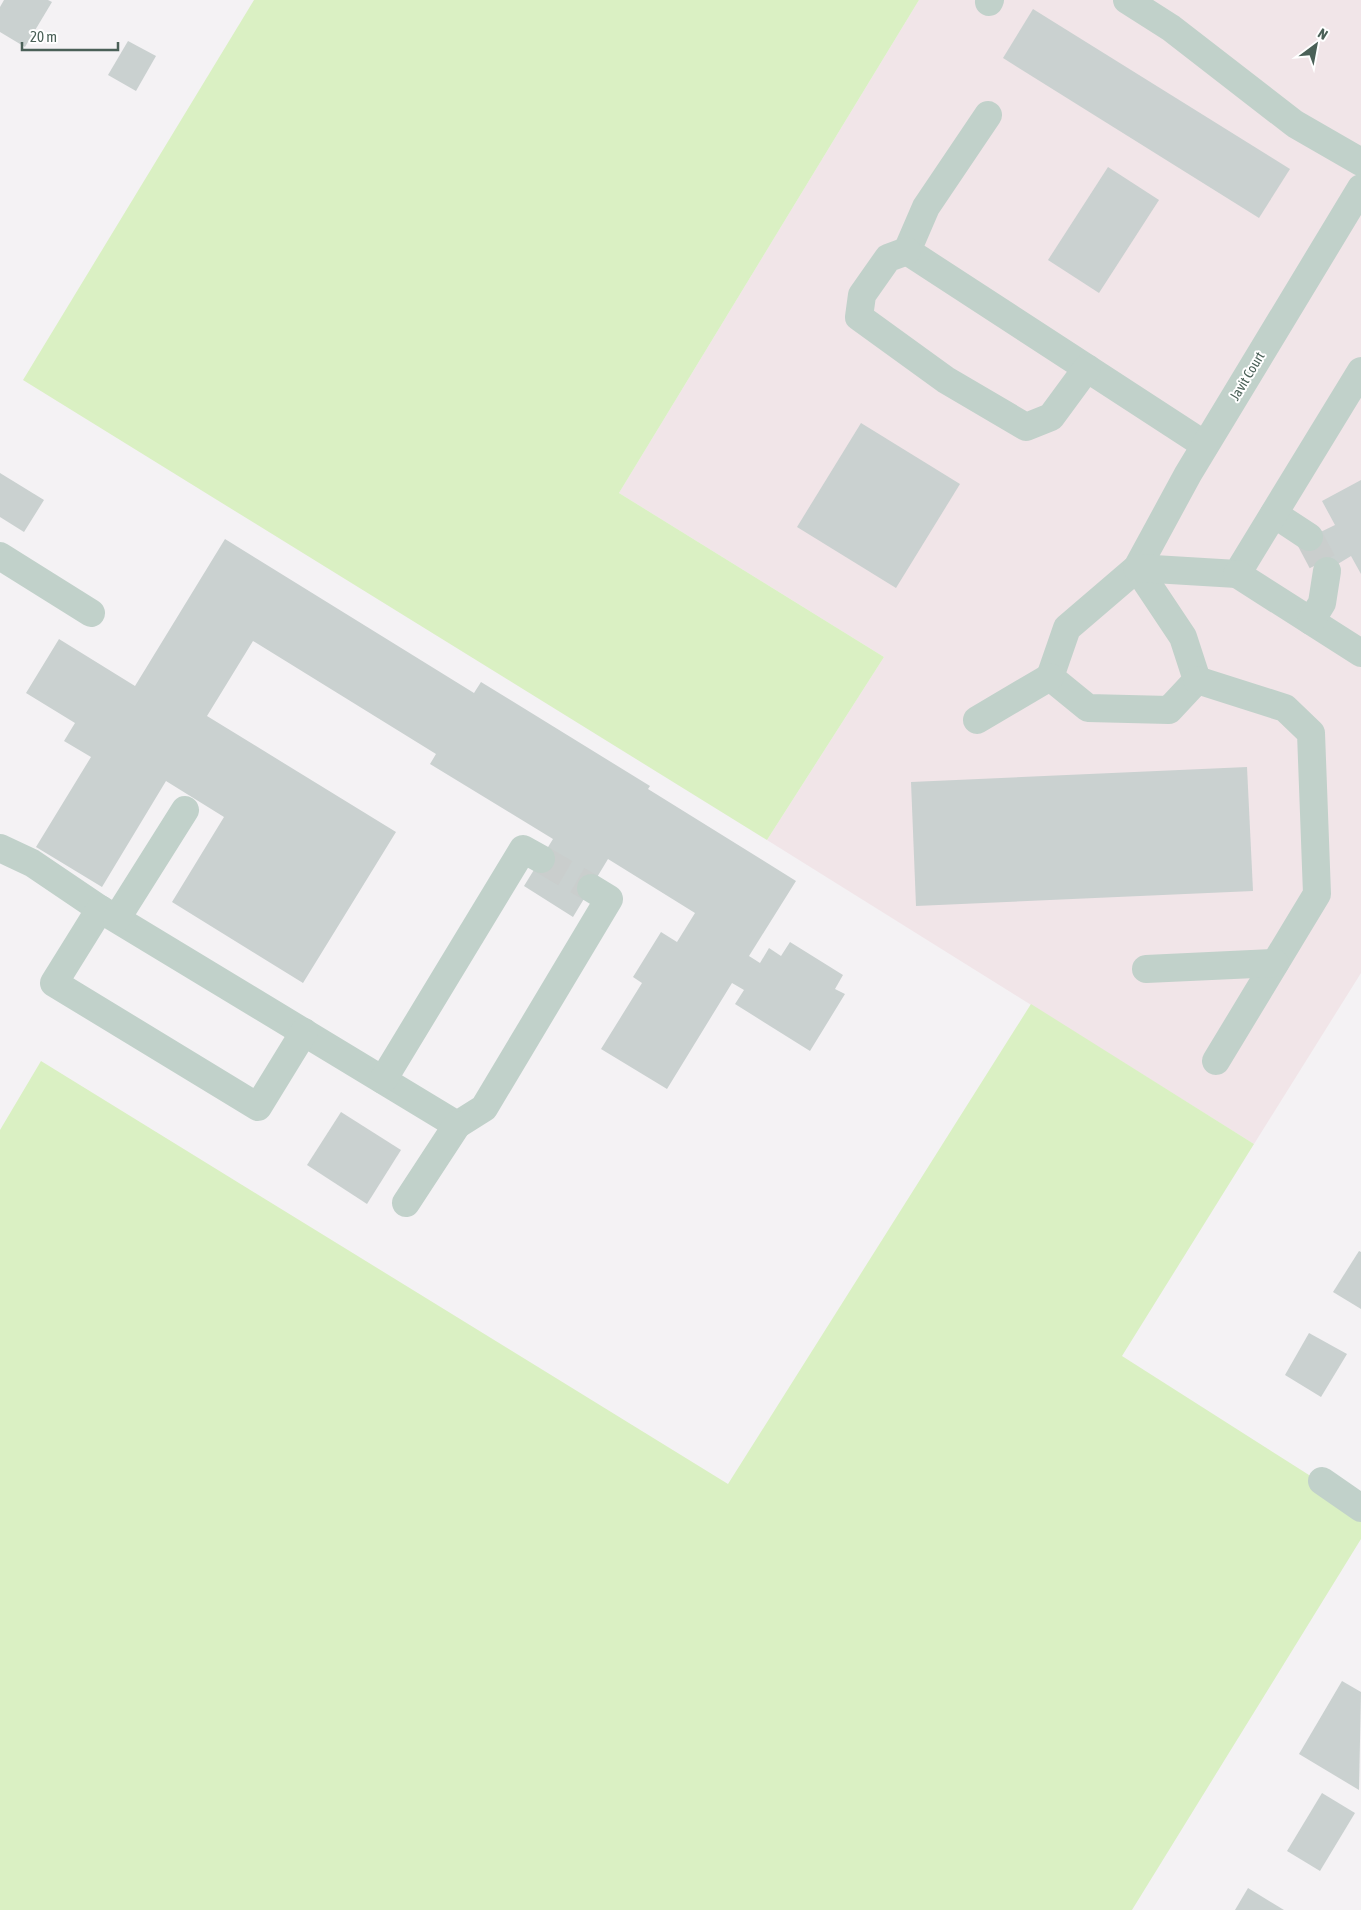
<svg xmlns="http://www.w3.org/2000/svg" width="1361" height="1910" viewBox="0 0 1361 1910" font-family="'Asap Condensed',sans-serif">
<rect width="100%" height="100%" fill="#f4f2f4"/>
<!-- commercial -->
<path fill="#f1e5e8" d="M919 0H1361V973L1254 1144 767 840 884 657 619 493Z"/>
<!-- green -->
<g fill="#daf0c3">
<path d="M254 0H919L619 493 884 657 767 840 23 380Z"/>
<path d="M1031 1004 1254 1144 1122 1356 1361 1508V1539L1132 1910H0V1130L41 1061 728 1484Z"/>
</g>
<!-- building -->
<g fill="#cad1d0">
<path d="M4 0H48L52 2 25 47 0 32V7Z"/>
<path d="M1033 9 1290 169 1259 218 1003 58Z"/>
<path d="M128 41 156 56 136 91 108 75Z"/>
<path d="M1108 167 1159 200 1099 293 1048 260Z"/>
<path d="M861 423 960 484 896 588 797 527Z"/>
<path d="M0 473 44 500 24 532 0 517Z"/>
<path d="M1361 480V574L1351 556 1323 573 1304 540 1335 525 1322 501Z"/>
<path d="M225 539 474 693 481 682 650 786 648 789 796 881 749 956 760 963 769 948 781 956 790 942 843 975 835 989 845 994 810 1051 735 1004 744 990 732 983 667 1089 601 1049 642 983 633 977 661 932 677 942 695 913 608 859 573 917 524 886 553 839 430 764 436 754 253 641 207 716 396 832 303 983 172 902 224 817 166 781 102 887 36 847 91 757 64 741 75 723 26 693 59 639 135 686Z"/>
<path d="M1247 767 1253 891 916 906 911 782Z"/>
<path d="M341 1112 401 1150 367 1204 307 1165Z"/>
<path d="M1359 1251 1361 1252V1309L1333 1292Z"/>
<path d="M1309 1333 1347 1354 1321 1397 1285 1375Z"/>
<path d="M1342 1681 1361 1692 1359 1790 1299 1754Z"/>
<path d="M1322 1793 1355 1813 1320 1871 1287 1851Z"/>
<path d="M1248 1888 1284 1910H1235Z"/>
</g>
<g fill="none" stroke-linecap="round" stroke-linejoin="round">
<!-- minor-tunnel -->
<g stroke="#cacecd" stroke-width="28" stroke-dasharray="28 14" stroke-linecap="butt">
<path d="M1309 537 1327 571"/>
<path d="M541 859 591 888"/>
</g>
<!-- minor -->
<g stroke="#c1d1ca" stroke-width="28">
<path d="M1127 0 1171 28 1295 124 1361 162"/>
<path d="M989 2 990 0"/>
<path d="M988 115 926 207 907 251 1205 445"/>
<path d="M907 251 888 258 862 295 859 317 946 380 1026 427 1051 417 1087 368"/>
<path d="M1274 514 1309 537"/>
<path d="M0 556 91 613"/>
<path d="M1137 568 1183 637 1197 680 1169 710 1088 708 1050 677 1067 628 1137 568 1188 474 1361 188"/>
<path d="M1137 568 1237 574 1361 371"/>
<path d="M1237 574 1361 653"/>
<path d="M1311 621 1322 603 1327 571"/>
<path d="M1197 680 1285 708 1311 733 1317 894 1216 1061"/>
<path d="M977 720 1050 677"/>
<path d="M0 848 32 863 100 909 457 1125 484 1108 609 899 591 888"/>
<path d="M100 909 54 983 258 1107 304 1032"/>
<path d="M117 918 185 810"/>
<path d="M1146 969 1275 963"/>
<path d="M383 1080 523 849 541 859"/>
<path d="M406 1203 457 1125"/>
<path d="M1322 1481 1361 1508"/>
</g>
</g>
<g text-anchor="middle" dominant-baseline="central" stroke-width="4" stroke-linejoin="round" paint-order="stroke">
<!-- street labels -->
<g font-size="14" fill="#4a6057" stroke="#fff">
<text transform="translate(1247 376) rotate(-59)">Javit Court</text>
</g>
</g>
<!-- north arrow -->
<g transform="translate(1316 45) rotate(32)" stroke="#ffffff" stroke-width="4" paint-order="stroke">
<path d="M0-4L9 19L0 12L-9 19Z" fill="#4a6057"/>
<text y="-8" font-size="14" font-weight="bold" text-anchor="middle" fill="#4a6057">N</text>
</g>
<!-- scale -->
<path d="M22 42v8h96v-8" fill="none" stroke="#4a6057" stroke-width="2.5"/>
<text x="30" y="42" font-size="15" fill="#4a6057" stroke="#ffffff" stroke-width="4" paint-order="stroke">20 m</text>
</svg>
